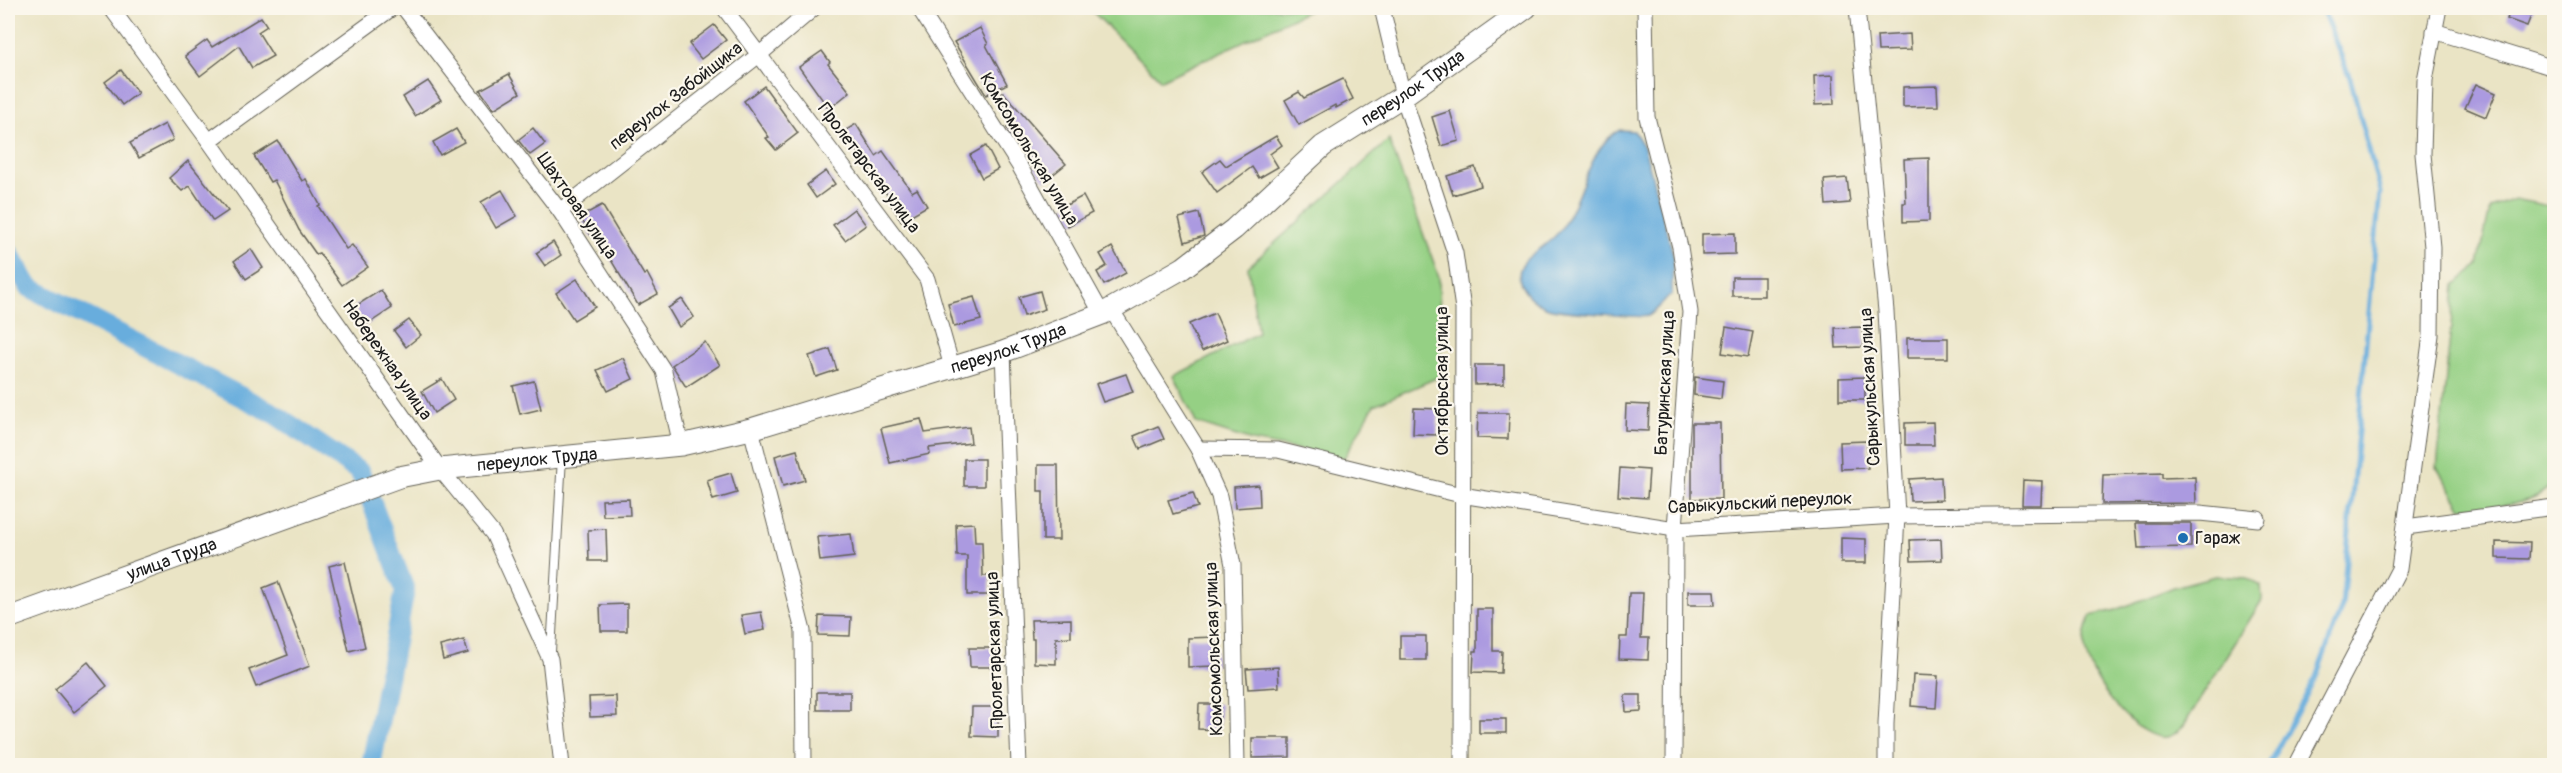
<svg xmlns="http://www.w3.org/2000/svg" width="2562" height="773" viewBox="0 0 2562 773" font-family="Pangolin,sans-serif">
<rect width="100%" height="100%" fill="#fbf7ec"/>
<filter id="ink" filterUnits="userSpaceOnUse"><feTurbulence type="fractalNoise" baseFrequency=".0167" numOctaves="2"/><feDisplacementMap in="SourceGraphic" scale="12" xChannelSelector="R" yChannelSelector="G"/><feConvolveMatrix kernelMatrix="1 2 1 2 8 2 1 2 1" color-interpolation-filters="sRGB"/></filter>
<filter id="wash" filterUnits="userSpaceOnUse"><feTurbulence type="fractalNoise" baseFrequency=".008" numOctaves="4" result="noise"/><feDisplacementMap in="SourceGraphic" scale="24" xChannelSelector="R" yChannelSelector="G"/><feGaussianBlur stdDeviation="1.35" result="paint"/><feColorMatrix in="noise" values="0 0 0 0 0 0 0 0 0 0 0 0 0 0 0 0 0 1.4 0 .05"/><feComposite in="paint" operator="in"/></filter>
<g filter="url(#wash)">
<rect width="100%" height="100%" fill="#eae4c5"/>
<!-- green -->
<g fill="#95d084" stroke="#587650" stroke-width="1.5">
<path d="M1089 8H1314L1161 80Z"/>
<path d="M1389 140 1439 277 1441 376 1374 405 1344 458 1252 441 1196 423 1174 376 1258 333 1248 267Z"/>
<path d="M2514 199 2554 207V480C2537 508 2491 507 2461 507L2437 468 2455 285 2478 265 2490 208Z"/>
<path d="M2215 576 2247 578 2261 586 2262 600 2184 725C2177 732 2171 739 2160 737 2131 733 2088 677 2085 648 2083 637 2088 627 2090 616L2116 610 2174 587Z"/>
</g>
<!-- water -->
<path fill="#67addd" stroke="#42647c" stroke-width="1.5" d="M1620 130 1634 131 1644 147 1673 254 1672 294C1665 300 1656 312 1648 316 1642 318 1556 311 1548 308 1535 303 1524 295 1520 281 1515 261 1536 253 1547 243 1554 238 1561 230 1565 222 1582 196 1591 143 1620 130Z"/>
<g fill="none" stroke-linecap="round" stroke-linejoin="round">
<!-- stream -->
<path stroke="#67addd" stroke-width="5" d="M2268 766 2316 677 2342 606 2380 192 2350 78 2323 11 2320 8"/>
<!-- canal -->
<path stroke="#67addd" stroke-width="20" d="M8 251 29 287 273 413 360 472 405 590 371 766"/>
</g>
<g id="blocks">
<!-- building -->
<g fill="#ab9ae0">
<path d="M2511 8H2534L2527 26 2507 19Z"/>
<path d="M261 17 267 26 258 32 273 56 252 68 239 46 200 76 185 56 207 40 212 47Z"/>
<path d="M714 25 726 40 701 59 689 44Z"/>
<path d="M980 28 988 44 986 45 1007 84 986 95 954 42Z"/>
<path d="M1910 34 1911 50 1878 51 1877 36Z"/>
<path d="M822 51 830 62 828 64 850 92 829 109 799 67Z"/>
<path d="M121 70 138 93 122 105 105 82Z"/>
<path d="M509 74 520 93 494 109 480 90Z"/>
<path d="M1833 75 1834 104 1815 105 1814 76Z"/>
<path d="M1343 79 1353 99 1336 108 1335 105 1299 125 1285 100 1299 92 1304 98Z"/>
<path d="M428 81 441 100 415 116 403 97Z"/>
<path d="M2476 84 2496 93 2486 117 2465 108Z"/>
<path d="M764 86 798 133 776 150 766 138 769 137 744 101Z"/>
<path d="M1937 86 1938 106 1903 107V87Z"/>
<path d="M1003 92 1066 164 1045 181 1033 167 1037 163 1007 128 1014 122 998 95Z"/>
<path d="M1450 111 1459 141 1441 146 1432 117Z"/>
<path d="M165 124 173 140 139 158 130 143Z"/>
<path d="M856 124 876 156 883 151 912 192 917 189 927 206 901 221 891 204 893 203 843 132Z"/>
<path d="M533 128 545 144 530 155 518 140Z"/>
<path d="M456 129 464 142 440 155 433 142Z"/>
<path d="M1276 136 1282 145 1270 154 1278 167 1259 178 1252 167 1217 193 1202 172 1220 159 1226 166Z"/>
<path d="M278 141 302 181 306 179 320 205 318 206 346 249 352 245 368 267 342 285 319 253 316 254 299 230 274 180 270 182 254 156Z"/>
<path d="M986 146 998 169 982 178 970 155Z"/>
<path d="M1929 158V221L1903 222V203H1906L1904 159Z"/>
<path d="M188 161 228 211 213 221 190 186 182 191 169 178Z"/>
<path d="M1475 167 1481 186 1453 195 1447 176Z"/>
<path d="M826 171 835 184 816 198 807 185Z"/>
<path d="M1847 178 1850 203 1826 205 1824 180Z"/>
<path d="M502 190 517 216 496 228 481 202Z"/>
<path d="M1083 196 1092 213 1068 226 1059 209Z"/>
<path d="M602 205 644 275 647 273 658 294 638 305 596 235 592 237 580 217Z"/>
<path d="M854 209 866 225 845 240 833 225Z"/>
<path d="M1199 213 1204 236 1185 242 1179 218Z"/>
<path d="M1735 233V254L1702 255V234Z"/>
<path d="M553 242 561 255 545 266 536 253Z"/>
<path d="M1112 247 1126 273 1104 285 1097 272 1107 266 1100 254Z"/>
<path d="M251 249 263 268 246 279 234 261Z"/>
<rect x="1732" y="277" width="32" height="19"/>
<path d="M577 279 595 307 574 320 556 293Z"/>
<path d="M381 290 392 308 365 326 354 307Z"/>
<path d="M1040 291 1045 309 1024 316 1019 297Z"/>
<path d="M974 297 981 320 954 327 948 304Z"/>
<path d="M682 299 694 317 679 327 668 308Z"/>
<path d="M1215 313 1227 340 1202 351 1189 324Z"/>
<path d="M409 320 421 335 406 347 394 331Z"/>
<path d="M1726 327 1753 332 1748 357 1722 353Z"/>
<path d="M1863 327 1864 347 1836 348 1835 328Z"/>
<rect x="1907" y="338" width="41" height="20"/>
<path d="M705 342 720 365 686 387 672 365Z"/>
<path d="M830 349 837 370 816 377 809 356Z"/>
<path d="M623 358 633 379 608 391 597 370Z"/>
<path d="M1475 365H1504V384L1475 385Z"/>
<path d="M1126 374 1133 392 1103 402 1096 384Z"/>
<path d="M1695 377 1723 381 1721 399 1694 395Z"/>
<path d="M1865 377V400H1839V378Z"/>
<path d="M442 379 454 400 434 413 422 391Z"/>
<path d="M534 381 541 409 520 414 513 386Z"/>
<path d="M1626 404 1649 405 1648 431 1625 430Z"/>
<path d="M1414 408 1439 409 1437 435 1413 434Z"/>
<path d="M1478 413H1509L1508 439 1477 438Z"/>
<path d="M921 419 925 433 969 427 971 443 929 448 930 454 890 463 881 428Z"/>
<path d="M1933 422 1934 445H1905V423Z"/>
<path d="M1692 423H1720L1721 499H1692Z"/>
<path d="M1158 426 1164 439 1140 449 1134 436Z"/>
<path d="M1867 441 1868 468 1841 469 1840 442Z"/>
<path d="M797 450 805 480 783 486 775 456Z"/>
<rect x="964" y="459" width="20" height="27"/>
<path d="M1038 465H1058L1059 540H1043V491H1038Z"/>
<path d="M1620 468 1649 470 1647 498 1618 496Z"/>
<path d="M731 473 737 493 713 500 707 480Z"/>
<path d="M2162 473V478L2195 477 2196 503 2102 504 2103 475Z"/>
<path d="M1941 477 1942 500 1910 501 1909 479Z"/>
<path d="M2023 480 2042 481 2041 505H2022Z"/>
<path d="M1259 485 1260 506 1235 508 1234 487Z"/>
<path d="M1193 493 1198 507 1173 514 1168 500Z"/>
<path d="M629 499 630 515 603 516 602 500Z"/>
<path d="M974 523 975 542H982L983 576H990V595H967V556H957L956 524Z"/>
<path d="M2136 523H2191V547L2138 548Z"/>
<path d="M606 529 607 561H589L588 530Z"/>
<path d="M851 534 854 557 820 561 817 537Z"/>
<path d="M1841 538 1866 539V563H1841Z"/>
<path d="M1941 539 1942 560 1911 561 1910 540Z"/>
<path d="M2496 542 2530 543 2529 559 2496 558Z"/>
<path d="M345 562 365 647 349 651 329 566Z"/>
<path d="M278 582 310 666 256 687 249 670 288 655 263 588Z"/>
<path d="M1688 591H1714L1715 605H1688Z"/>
<path d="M1629 593H1643L1641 638H1649L1648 660 1619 659 1620 637H1627Z"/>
<path d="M627 604V631H601L600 605Z"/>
<path d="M1477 609H1493V651H1502L1501 673 1473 672 1474 651H1477Z"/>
<path d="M761 612 765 630 745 634 741 615Z"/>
<path d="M819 616 851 617 850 636 818 635Z"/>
<path d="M1071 619V637L1056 638V664L1034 663V639H1032L1031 620Z"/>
<rect x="1400" y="636" width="26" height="24"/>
<path d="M1215 637 1216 666 1188 667V638Z"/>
<path d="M464 640 468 653 443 660 440 646Z"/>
<path d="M969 648H996V667H970Z"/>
<path d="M88 662 107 686 74 712 55 689Z"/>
<path d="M1278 667 1279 687 1248 689 1246 669Z"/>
<path d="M1913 675 1938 676 1936 708 1911 706Z"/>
<rect x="817" y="692" width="33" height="18"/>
<path d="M1625 695H1641V711L1626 712Z"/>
<path d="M616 696 617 716 590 717 589 697Z"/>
<path d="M1199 704H1220L1219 730 1198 729Z"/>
<path d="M972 707H998V737L971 736Z"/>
<rect x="1479" y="719" width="27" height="14"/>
<path d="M1252 738H1290V757L1252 758Z"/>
</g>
</g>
</g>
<g filter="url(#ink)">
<use href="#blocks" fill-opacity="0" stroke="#646257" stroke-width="1.5"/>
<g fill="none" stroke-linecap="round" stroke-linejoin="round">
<defs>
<path id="lane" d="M551 652 562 457"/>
<g id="street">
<path d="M111 8 209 141 440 469 493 534 550 659 562 766"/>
<path d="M404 8 560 211 664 371 681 445"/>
<path d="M724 8 927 279 952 367"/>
<path d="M919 8 1020 167 1102 314"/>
<path d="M1382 8 1403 96 1455 253 1463 309 1462 766"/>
<path d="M1645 8 1647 117 1680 247 1690 312 1675 529 1674 766"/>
<path d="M1857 8 1886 311 1897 516 1886 724V766"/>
<path d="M2434 31 2554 68"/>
<path d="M209 141 392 8"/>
<path d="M560 211 760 54 814 8"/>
<path d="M1111 309 1198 449 1219 496 1233 565 1237 766"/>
<path d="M1003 352 1019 766"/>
<path d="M751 429 803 631 804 766"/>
<path d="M1198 449 1278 450 1461 495 1675 529 1897 516 2200 513 2258 519"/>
<path d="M2406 527 2554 507"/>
<path d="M2296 766 2399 569 2431 335 2432 247 2423 154 2425 80 2439 8"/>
</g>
<g id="secondary">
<path id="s1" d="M8 618 399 477 440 469 681 445 751 429 1003 352 1102 314 1183 268 1234 229 1323 146 1403 96 1526 8"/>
</g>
</defs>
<!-- lane casing -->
<use href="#lane" stroke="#646257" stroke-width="10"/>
<!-- street casing -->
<use href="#street" stroke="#646257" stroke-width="17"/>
<!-- secondary casing -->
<use href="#secondary" stroke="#646257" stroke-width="23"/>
<!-- lane -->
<use href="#lane" stroke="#fff" stroke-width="8"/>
<!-- street -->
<use href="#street" stroke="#fff" stroke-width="15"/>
<!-- secondary -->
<use href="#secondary" stroke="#fff" stroke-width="21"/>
</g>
</g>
<!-- markers -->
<circle fill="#1f6fb2" stroke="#fbf7ec" stroke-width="2" cx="2183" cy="538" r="6"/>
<g text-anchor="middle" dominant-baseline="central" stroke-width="4.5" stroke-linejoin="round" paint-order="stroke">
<!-- street labels -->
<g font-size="18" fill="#1c1c1c" stroke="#fbf7ec">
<text stroke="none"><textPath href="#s1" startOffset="1527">переулок Труда</textPath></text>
<text transform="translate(676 96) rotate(-38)">переулок Забойщика</text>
<text transform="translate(1029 149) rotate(59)">Комсомольская улица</text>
<text transform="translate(869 168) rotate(53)">Пролетарская улица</text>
<text transform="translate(577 206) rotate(55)">Шахтовая улица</text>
<text stroke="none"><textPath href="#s1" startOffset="1041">переулок Труда</textPath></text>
<text transform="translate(387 360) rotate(55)">Набережная улица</text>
<text transform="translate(1442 381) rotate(-90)">Октябрьская улица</text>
<text transform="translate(1665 383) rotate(-87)">Батуринская улица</text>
<text transform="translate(1870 387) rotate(-93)">Сарыкульская улица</text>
<text stroke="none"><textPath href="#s1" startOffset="555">переулок Труда</textPath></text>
<text transform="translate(1760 503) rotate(-3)">Сарыкульский переулок</text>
<text stroke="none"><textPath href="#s1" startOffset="174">улица Труда</textPath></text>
<text transform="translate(1214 649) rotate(-92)">Комсомольская улица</text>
<text transform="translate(995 650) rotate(-92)">Пролетарская улица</text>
</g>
<!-- poi labels -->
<g font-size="18" fill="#1c1c1c" stroke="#fbf7ec" text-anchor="start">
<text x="2195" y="538">Гараж</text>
</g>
</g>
<!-- margin -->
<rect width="2562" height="773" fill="none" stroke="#fbf7ec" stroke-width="30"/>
</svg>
